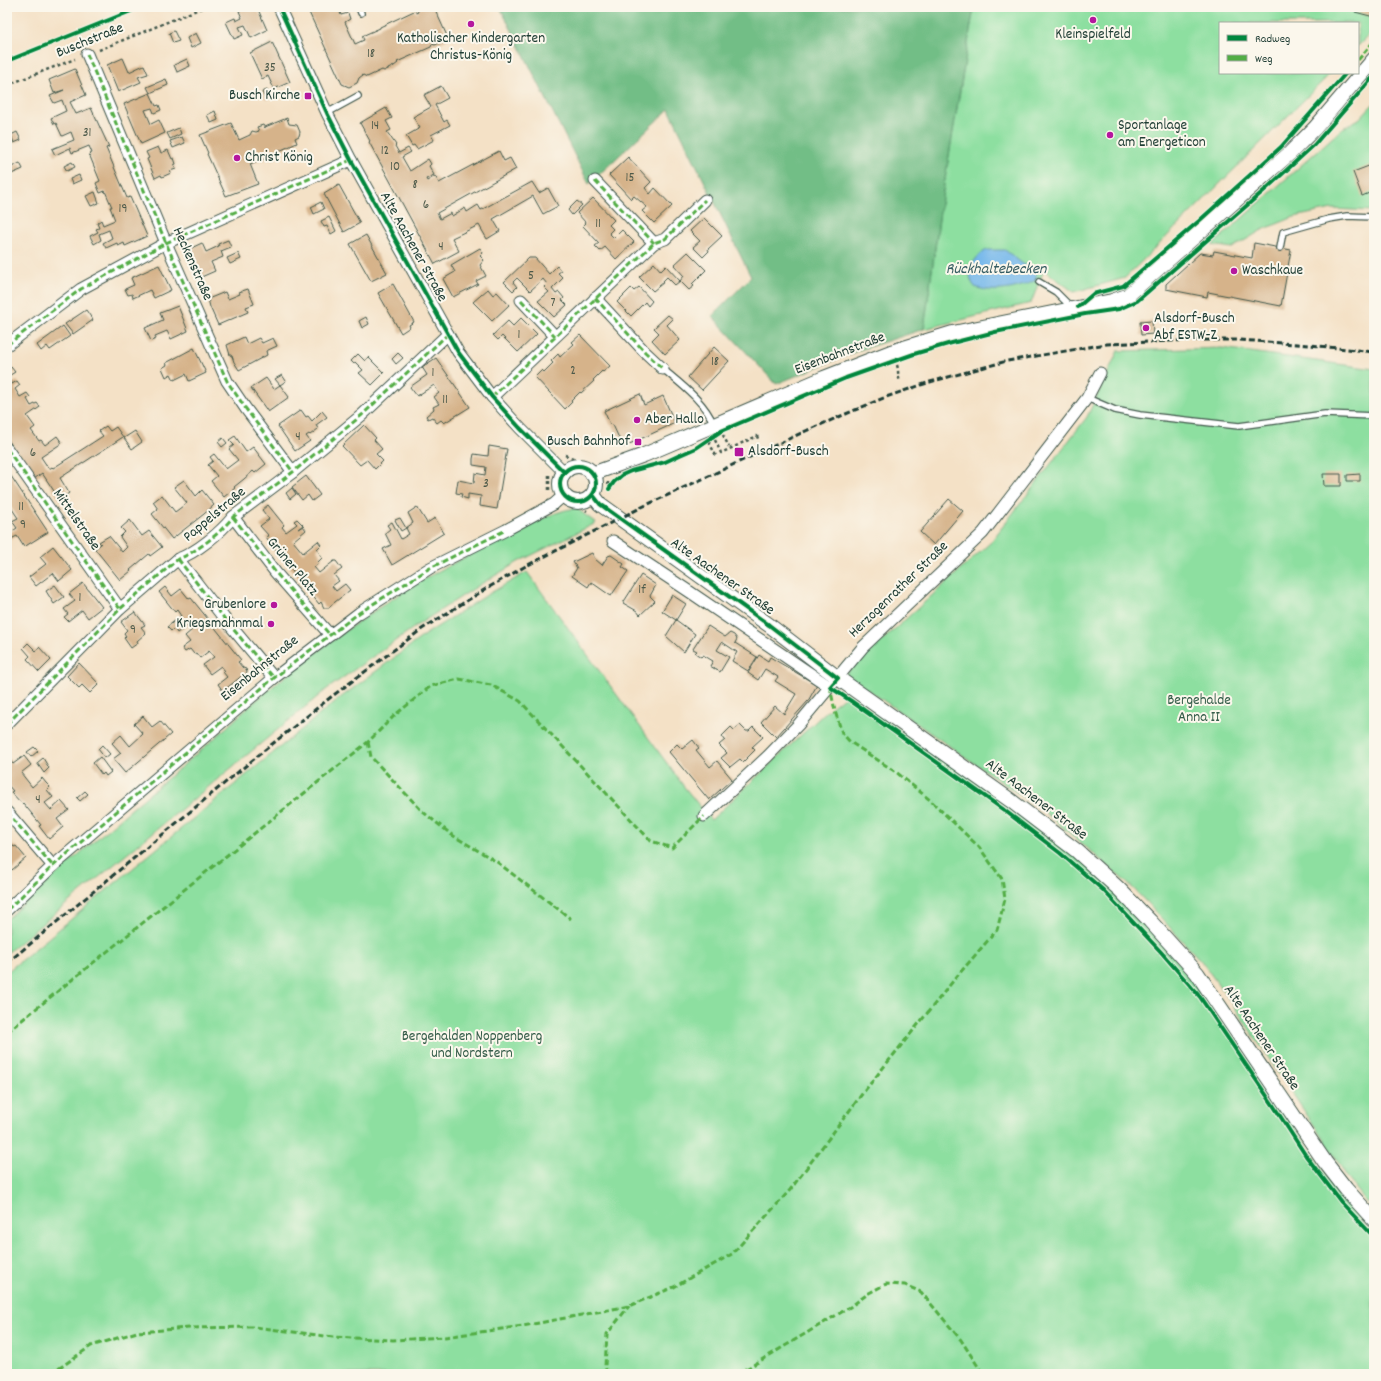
<svg xmlns="http://www.w3.org/2000/svg" width="1381" height="1381" viewBox="0 0 1381 1381" font-family="Dekko,sans-serif">
<rect width="100%" height="100%" fill="#fbf7ec"/>
<filter id="ink" filterUnits="userSpaceOnUse"><feTurbulence type="fractalNoise" baseFrequency=".025" numOctaves="2"/><feDisplacementMap in="SourceGraphic" scale="8" xChannelSelector="R" yChannelSelector="G"/><feConvolveMatrix kernelMatrix="1 2 1 2 8 2 1 2 1" color-interpolation-filters="sRGB"/></filter>
<filter id="wash" filterUnits="userSpaceOnUse"><feTurbulence type="fractalNoise" baseFrequency=".012" numOctaves="4" result="noise"/><feDisplacementMap in="SourceGraphic" scale="16" xChannelSelector="R" yChannelSelector="G"/><feGaussianBlur stdDeviation="0.9" result="paint"/><feColorMatrix in="noise" values="0 0 0 0 0 0 0 0 0 0 0 0 0 0 0 0 0 1.4 0 .05"/><feComposite in="paint" operator="in"/></filter>
<g filter="url(#wash)">
<rect width="100%" height="100%" fill="#f4e1c6"/>
<!-- green -->
<g fill="#8ddfa0" stroke="#568e6a">
<path d="M974 7H1374V30L1358 46V23H1220V73H1331L1125 278 1074 292 1044 270 1031 303 924 329 942 197Z"/>
<path d="M1374 103V211L1332 209 1294 217 1262 230 1232 248 1212 245 1343 128 1359 119Z"/>
<path d="M1222 348 1374 369V1211L1349 1180 1326 1142 1311 1121 1231 1002 1202 962 1134 889 1086 847 1042 810 845 674 990 543 1087 417 1118 351Z"/>
<path d="M576 508 596 523 518 562 481 584 419 624 327 689 7 953V919C69 861 135 806 200 751 226 729 250 704 277 683 322 647 370 612 419 582 445 567 471 554 498 541 523 529 548 512 576 508Z"/>
<path d="M527 572 685 788 711 820 830 708 848 694 963 772 1126 893 1218 1014 1293 1123 1334 1188 1374 1237V1374H7V972L336 701 426 634 487 595Z"/>
</g>
<!-- forest -->
<path fill="#72be86" stroke="#487e5d" d="M500 7H974L942 197 924 329 860 350 776 384 712 316 751 277 669 109 589 184Z"/>
<!-- water -->
<path fill="#76b8eb" stroke="#4a7a90" d="M987 250H1005L1023 264 1031 268 1036 273V280C1019 289 993 294 975 287 964 274 973 257 987 250Z"/>
<g id="blocks">
<!-- building -->
<g fill="#d6b38a">
<path d="M248 7H257L267 30 251 38 245 25 239 27 243 35 234 39 226 22 235 18 236 21 242 18 239 11Z"/>
<path d="M310 7H338L341 15 348 13 350 19 345 22 355 44 364 40 362 36 380 28V27L414 11 417 13 419 9 422 7H434L447 36 446 40 435 45 432 44 431 47 397 62 398 63 394 66 384 71 382 70 367 77 363 75 359 78 357 83 349 87 342 84 307 8Z"/>
<path d="M1356 7H1374V17L1355 12Z"/>
<path d="M174 31 179 41 173 43 169 33Z"/>
<path d="M196 33 201 43 191 48 187 38Z"/>
<path d="M272 42 290 82 274 89 268 76 262 79 250 53Z"/>
<path d="M123 58 129 72 144 65 148 74 138 77 141 82 118 92 107 65Z"/>
<path d="M187 59 190 66 177 72 174 65Z"/>
<path d="M75 69 86 95 70 102 76 114 91 108 109 147 106 148 119 179 127 198 130 197 147 236 125 246 124 243 118 246 117 243 106 248 103 243 112 238 109 230 99 234 101 240 94 244 90 236 98 232 96 229 99 228 97 223 101 220 103 225 115 220 110 207H112L105 191 100 193 96 183 100 181 89 154 92 153 89 146 72 153 70 148 55 155 52 149 74 140 71 132 62 136 56 123 54 124 51 118 66 111 62 100 54 103 50 96 64 90 54 93 49 80Z"/>
<path d="M166 79 168 85 150 93 156 106 159 105 161 110 154 113 152 108 145 110 151 124 159 120 165 133 141 144 124 104 150 93 147 87Z"/>
<path d="M441 86 448 98 435 105 444 122 447 120 450 125 431 135 434 140 417 149 414 145 412 146 406 136 420 128 413 117 431 107 424 95Z"/>
<path d="M267 90 270 97 266 100 262 92Z"/>
<path d="M386 108 392 118 386 121 391 130 387 132 396 145 395 146 399 153 408 148 411 152 402 157 410 171 428 159 431 164 429 166 434 175 426 179 427 181 435 176 439 183 499 151 504 161 510 158 516 169 437 213 440 219 451 213 452 216 465 208 467 212 478 205 481 210 532 182 539 193 548 188 558 206 543 214 533 196 493 219 500 231 487 239 479 225 452 238 459 251 435 264 369 142 370 141 360 123Z"/>
<path d="M215 111 218 120 211 123 207 115Z"/>
<path d="M287 118 289 124 297 125 300 132 299 136 295 138 297 143 279 151 281 155 272 160 270 155 267 157 265 160 262 159 250 164 258 184 226 196 207 154 208 153 200 135 231 123 239 140 250 135 252 131 256 132 259 131 257 127 263 125 265 128V127Z"/>
<path d="M179 128 181 134 170 139 167 133Z"/>
<path d="M17 132 21 140 14 143 11 135Z"/>
<path d="M182 137 185 143 173 148 170 141Z"/>
<path d="M158 147 161 153 168 150 172 159 174 158 176 164 174 165 176 169 170 171 171 173 162 177 161 175 155 178 147 159 149 158 146 152Z"/>
<path d="M628 157 651 182 645 188 650 194 655 188 672 206 654 223 642 211 647 207 634 196 631 199 609 175Z"/>
<path d="M72 162 75 167 67 171 64 166Z"/>
<path d="M20 163 23 169 9 175 7 169Z"/>
<path d="M1374 164V191L1362 196 1353 172Z"/>
<path d="M79 175 81 180 72 184 70 179Z"/>
<path d="M339 185 360 223 344 232 324 194Z"/>
<path d="M95 192 99 203 91 206 86 196Z"/>
<path d="M593 198 614 220 609 225 613 229 609 233 614 238 622 230 634 242 616 259 605 247 600 251 595 246 599 243 583 226 586 223 577 213Z"/>
<path d="M577 201 582 205 572 215 568 210Z"/>
<path d="M321 202 324 209 314 214 311 207Z"/>
<path d="M329 217 336 231 331 234 327 226 324 227 321 221Z"/>
<path d="M704 218 722 236 708 249 709 251 703 257 693 247 700 241 690 231Z"/>
<path d="M366 235 387 273 371 281 350 244Z"/>
<path d="M228 240 231 247 221 251 223 257 211 262 215 271 199 278 187 250 202 243 206 252 219 246 218 244Z"/>
<path d="M1254 243 1291 250 1281 306 1208 292 1207 297 1166 289V284L1200 253 1213 255 1214 251 1252 258Z"/>
<path d="M480 248 483 253 480 256 484 260 480 265 486 276 476 281 478 284 453 297 443 279 455 272 451 265Z"/>
<path d="M688 252 706 270 692 284 694 286 689 290 680 281 684 276 674 265Z"/>
<path d="M238 253 241 259 230 264 227 258Z"/>
<path d="M529 258H535L549 274 557 266 561 271 558 273 563 278 552 289 556 294 559 292 564 298 562 300 567 305 554 317 538 301 549 292 544 287 547 284 543 279 530 291 517 278 513 282 517 287 513 291 504 282Z"/>
<path d="M654 263 661 271 666 266 680 281 675 285 667 277 663 281 664 282 653 291 639 277Z"/>
<path d="M159 265 171 290 154 298 150 290 133 298 132 294 128 295 125 289 134 285 131 278Z"/>
<path d="M393 284 414 322 409 325 410 327 401 333 378 293Z"/>
<path d="M639 287 652 301 648 306 645 302 631 316 617 302 631 288 634 291Z"/>
<path d="M248 289 254 304 246 307 248 312 218 325 210 307 208 299 225 292 228 299 240 294 239 292Z"/>
<path d="M488 289 493 295 497 292 509 305 492 321 473 302Z"/>
<path d="M178 306 188 331 171 339 167 331 155 336 156 339 151 341 145 328 163 320 160 313Z"/>
<path d="M86 310 93 320 73 334 65 324Z"/>
<path d="M668 315 673 319 667 325 680 340 665 354 652 340 659 333 654 328Z"/>
<path d="M366 317 369 324 362 328 359 321Z"/>
<path d="M521 318 537 334 518 352 502 336 498 340 493 335 508 321 513 326Z"/>
<path d="M1152 321 1153 334 1141 335 1140 322Z"/>
<path d="M63 326 70 336 50 350 47 346 41 351 37 345Z"/>
<path d="M580 335 610 366 603 372 602 371 593 380 594 381 581 393 580 392 571 401 572 402 565 409 535 377 542 370 544 372 553 363 551 361 558 354 560 357 574 344 572 342Z"/>
<path d="M244 337 247 344 259 338 262 343 273 338 277 346 266 351 267 355 239 370 234 362 232 356 230 355 227 345Z"/>
<path d="M714 347 729 361 702 390 688 377Z"/>
<path d="M194 348 206 373 189 381 186 374 174 380 171 374 166 377 162 368 167 365 166 363Z"/>
<path d="M398 353 403 358 396 364 392 359Z"/>
<path d="M358 354 365 361 368 357 384 373 372 385 359 373 363 370 355 362 354 364 351 361Z"/>
<path d="M436 358 470 407 444 423 441 420 437 423 432 417 428 419 426 416 434 409 433 407 439 404 434 397 439 393 434 385 417 396 410 387 427 375 422 367Z"/>
<path d="M11 367 15 372 7 377 12 384 17 381 20 385 15 389 20 397 27 393 30 397 27 399 31 406 37 403 40 407 27 416 35 427 31 430 39 441 41 440 45 445 57 436 62 443 41 457 49 469 52 467 53 468 58 465 103 436 99 431 106 426 110 431 116 427 123 437 60 478 69 493 60 500 42 473 34 479 7 438V428L9 427 7 424V370Z"/>
<path d="M282 375 286 381 280 385 289 397 268 412 251 388 266 378 274 389 280 385 275 379Z"/>
<path d="M640 394 644 405 663 396 675 423 623 447 613 425H611L610 424 604 411Z"/>
<path d="M301 410 306 417 308 416 312 421 322 411 327 417 316 425 318 429 310 435 309 434 306 436 310 441 295 451 278 426Z"/>
<path d="M364 425 376 438 374 440 382 449 376 454 383 461 375 469 367 460 360 465 342 446Z"/>
<path d="M135 431 142 442 132 449 124 438Z"/>
<path d="M235 436 246 452 253 447 266 464 255 473 253 471 244 479 234 487 235 488 224 497 211 481 217 476 208 465 213 461 210 457 214 454 226 469 238 460 229 449 234 445 229 440Z"/>
<path d="M223 438 227 443 222 447 218 442Z"/>
<path d="M489 446 507 449 497 509 480 506 481 496 468 494V499L461 497 462 494 456 493 458 480 474 483 475 473 485 475 486 467 473 465V459L474 454 488 456Z"/>
<path d="M7 470 48 532 24 547 17 536 11 539 8 534 17 528 12 521 18 518 10 506 7 508Z"/>
<path d="M1323 474H1341V486H1324Z"/>
<path d="M1360 474V481H1347V475Z"/>
<path d="M306 476 320 495 312 501 308 495 302 500 292 487Z"/>
<path d="M184 480 196 496 202 490 214 505 204 514 172 539 152 514 158 509 153 502 162 495 175 512 187 503 174 487Z"/>
<path d="M292 488 296 494 290 499 286 493Z"/>
<path d="M949 499 963 511 934 545 920 532Z"/>
<path d="M268 505 284 525 282 527 286 532 297 524 294 521 297 519 303 525 298 529 303 526 306 530 293 541 303 553 318 541 321 545 317 549 322 558 318 562 319 563 314 567 319 573 334 561H336L342 569 334 575 339 581 332 586 336 591 345 584 350 590 330 606 329 608H324L321 602 319 604 266 537 269 536 260 526 269 519 262 510Z"/>
<path d="M417 507 427 523 435 518 444 533 392 565 383 549 391 545 385 533 390 529 387 525 392 522 401 539 409 534 406 528 401 531 395 520 400 518 406 528 413 523 408 513Z"/>
<path d="M130 520 142 536 149 531 162 547 150 556 149 554 130 570 131 571 120 580 95 549 101 544 99 542 109 536 122 552 127 547 120 537 125 532 121 528Z"/>
<path d="M53 546 72 570 59 581 53 573 36 586 29 577 46 564 40 557Z"/>
<path d="M592 553 595 559 602 565 608 556 611 555 624 564 622 567 628 571 611 596 591 582 588 587 572 576 577 568 573 562Z"/>
<path d="M641 575 656 585 650 596 655 601 640 615 637 611 623 603Z"/>
<path d="M83 583 102 607 88 618 82 610 68 621 64 617 68 614 64 609 75 601 69 594Z"/>
<path d="M55 585 64 597 54 604 46 591Z"/>
<path d="M165 587 172 596 181 589 189 599 191 598 241 660 238 662 243 668 246 669 247 672 246 675H243L223 691 218 684 227 677 223 672 225 671 221 666 210 674 203 665 214 657 209 651 200 658 196 653 194 654 190 649 185 652 182 648 190 642 185 636 192 630 188 625 177 633 174 628 171 631 167 627 181 616 177 610 175 612 159 592Z"/>
<path d="M672 595 686 604 676 620 662 611Z"/>
<path d="M135 612 145 625 141 627 146 633 137 641 138 643 131 648 124 638 126 636 124 633 127 630 121 622Z"/>
<path d="M676 620 695 634 684 652 666 636Z"/>
<path d="M708 626 725 637 730 633 734 635 737 639 735 643 757 657 748 671 732 661 737 652 722 642 717 650 729 657 720 672 710 666 713 661 703 655 701 657 695 653 697 651 693 649Z"/>
<path d="M28 643 36 651 39 647 51 660 39 672 27 659 30 656 23 648Z"/>
<path d="M759 655 768 661 770 657 817 685 808 701 776 737 761 722 775 706 784 714 796 694 775 681 778 677 765 669 758 680 748 673Z"/>
<path d="M79 663 99 684 90 693 82 685 79 688 67 676Z"/>
<path d="M143 716 152 727 160 721 171 734 125 773 113 759 121 753 112 743 121 735 130 746 143 734 134 724Z"/>
<path d="M740 725 746 731H749L753 727 763 737 752 747 755 750 743 762 740 759 730 767 721 758 727 753 719 745 725 740 722 736 731 727 734 730Z"/>
<path d="M693 740 699 748 696 750 710 767 717 761 732 779 709 800 669 752 677 744 682 749Z"/>
<path d="M102 745 110 754 105 758 98 749Z"/>
<path d="M34 747 38 751 31 757 27 752Z"/>
<path d="M24 756 31 765 21 773 32 787 42 778 46 783 50 787 47 790 53 797 45 803 51 810 61 801 69 810 57 819 63 827 49 839 39 826 41 825 23 803 22 804 11 792 13 791 7 784V757L13 764Z"/>
<path d="M100 757 111 772 106 776 104 773 102 775 93 763Z"/>
<path d="M43 758 49 768 44 773 37 763Z"/>
<path d="M85 791 88 794 80 801 77 798Z"/>
<path d="M7 839 14 847 16 846 26 858 12 870 7 864Z"/>
</g>
</g>
</g>
<g filter="url(#ink)">
<use href="#blocks" fill-opacity="0" stroke="#3f564a" stroke-width="1"/>
<g fill="none" stroke-linecap="round" stroke-linejoin="round">
<defs>
<g id="service">
<path d="M359 7 361 13"/>
<path d="M327 113 358 96"/>
<path d="M1280 248 1283 232 1329 219 1347 216 1374 217"/>
<path d="M1039 282 1056 292 1072 308"/>
<path d="M663 369C682 385 705 402 714 425"/>
<path d="M1087 398 1115 410 1140 415 1239 426 1325 414 1374 416"/>
</g>
<g id="minor">
<path d="M279 7 327 113 351 160 458 352 492 397 520 428 565 473"/>
<path d="M87 54 166 243 227 381 246 409 293 472"/>
<path d="M595 181 654 243"/>
<path d="M595 298 645 352 663 369"/>
<path d="M521 300 555 336"/>
<path d="M7 345 81 289 166 243 351 160"/>
<path d="M492 397 654 243 665 239 705 200"/>
<path d="M7 449 120 609"/>
<path d="M233 517 276 573 330 635"/>
<path d="M613 541 690 592 830 687"/>
<path d="M178 559 224 618 274 678"/>
<path d="M7 724 120 609 178 559C197 552 220 533 233 517L293 472 362 415 448 334"/>
<path d="M7 812 53 866"/>
<path d="M704 816 768 756 798 725 863 647 983 533 1087 398 1100 373"/>
<path d="M7 910 53 866 274 678 359 613 430 568 506 530 554 504 564 495"/>
</g>
<g id="tertiary">
<circle cx="578" cy="484" r="18"/>
<path d="M592 474 644 455 824 378 891 352 953 333 1112 301 1127 296 1290 153 1315 128 1374 59"/>
<path d="M593 495 600 504 769 625 838 678 1010 800 1077 851 1119 889 1150 921 1197 973 1325 1162 1346 1189 1374 1220"/>
</g>
</defs>
<!-- service casing -->
<use href="#service" stroke="#3f564a" stroke-width="8"/>
<!-- minor casing -->
<use href="#minor" stroke="#3f564a" stroke-width="13"/>
<!-- tertiary casing -->
<use href="#tertiary" stroke="#3f564a" stroke-width="16"/>
<!-- path -->
<g stroke="#3f564a" stroke-width="2.5" stroke-dasharray="3 3" stroke-linecap="butt">
<path d="M99 50 204 7"/>
<path d="M7 61 141 7"/>
<path d="M7 85 75 59"/>
<path d="M897 365C899 371 897 374 900 381"/>
<path d="M723 435 729 447"/>
<path d="M715 440 721 453 757 436 758 439"/>
<path d="M709 442 717 458"/>
<path d="M565 455 578 460 587 461"/>
<path d="M549 475V492"/>
<path d="M608 482 609 493"/>
<path d="M569 507 578 506 587 511"/>
</g>
<!-- service -->
<use href="#service" stroke="#fff" stroke-width="5.5"/>
<!-- minor -->
<use href="#minor" stroke="#fff" stroke-width="11"/>
<!-- tertiary -->
<use href="#tertiary" stroke="#fff" stroke-width="14"/>
<!-- rail -->
<path stroke="#1f3d34" stroke-width="3" stroke-dasharray="6 3" stroke-linecap="butt" d="M7 963 266 749 331 697 422 629 484 590 524 567 642 507 808 430 886 397 930 382 1007 361 1107 344 1191 340H1239L1310 345 1374 352"/>
<!-- quiet -->
<g stroke="#52ad45" stroke-width="3" stroke-dasharray="6 3" stroke-linecap="butt">
<path d="M87 54 166 243 227 381 246 409 293 472"/>
<path d="M1358 60 1374 41"/>
<path d="M595 181 654 243"/>
<path d="M595 298 645 352 663 369"/>
<path d="M521 300 555 336"/>
<path d="M7 345 81 289 166 243 351 160"/>
<path d="M492 397 654 243 665 239 705 200"/>
<path d="M7 449 120 609"/>
<path d="M233 517 276 573 330 635"/>
<path d="M178 559 224 618 274 678"/>
<path d="M7 724 120 609 178 559C197 552 220 533 233 517L293 472 362 415 448 334"/>
<path d="M368 742 371 757 423 812 452 835 497 862 571 919"/>
<path d="M7 812 53 866"/>
<path d="M7 910 53 866 213 729 274 678 330 635 359 613 430 568 506 530"/>
<path d="M7 1032 368 742 395 715 431 686 459 679 491 685 520 701 651 841 672 848 704 816"/>
<path d="M51 1374 91 1346 137 1332 189 1328 255 1327 333 1337 393 1340 445 1337 523 1326 629 1306 674 1287 732 1254 790 1190 862 1094 958 975 997 930 1005 899 1002 879 979 847 930 800 896 772 850 742 842 733 835 711 830 687"/>
<path d="M607 1374 605 1366 607 1334 629 1306"/>
<path d="M738 1374 850 1307 869 1293 886 1284 905 1285 921 1292 961 1340 983 1374"/>
</g>
<defs>
<g id="cycleway">
<path d="M279 7 327 113 351 160 458 352 492 397 520 428 565 473"/>
<path d="M7 61 141 7"/>
<path d="M1078 307 1093 294 1123 286 1199 221 1281 147 1346 73"/>
<circle cx="578" cy="484" r="18"/>
<path d="M609 489 614 482 622 475 631 471 665 462 680 455 696 448 721 431 846 378 914 354 948 344 995 332 1085 314 1119 309 1137 301 1267 188 1314 145 1374 76"/>
<path d="M593 495 600 504 769 625 838 678 830 687 851 701 1004 810 1060 853 1103 890 1161 952 1200 997 1273 1105 1306 1156 1341 1202 1374 1237"/>
</g>
</defs>
<!-- cycleway casing -->
<use href="#cycleway" stroke="#fbf7ec" stroke-width="6"/>
<!-- cycleway -->
<use href="#cycleway" stroke="#00873e" stroke-width="4"/>
</g>
</g>
<!-- markers -->
<g fill="#b5179e" stroke="#fbf7ec" stroke-width="1.5">
<circle cx="1093" cy="20" r="4"/>
<circle cx="471" cy="24" r="4"/>
<rect x="304" y="92" width="8" height="8" rx="2"/>
<circle cx="1110" cy="135" r="4"/>
<circle cx="237" cy="158" r="4"/>
<circle cx="1234" cy="271" r="4"/>
<circle cx="1146" cy="328" r="4"/>
<circle cx="637" cy="420" r="4"/>
<rect x="634" y="438" width="8" height="8" rx="2"/>
<rect x="734" y="447" width="10" height="10" rx="2"/>
<circle cx="274" cy="605" r="4"/>
<circle cx="271" cy="624" r="4"/>
</g>
<g text-anchor="middle" dominant-baseline="central" stroke-width="4" stroke-linejoin="round" paint-order="stroke">
<!-- number labels -->
<g font-size="13" fill="#4d5a4a">
<text x="371" y="54">18</text>
<text x="270" y="68">35</text>
<text x="375" y="126">14</text>
<text x="87" y="133">31</text>
<text x="385" y="151">12</text>
<text x="395" y="167">10</text>
<text x="630" y="178">15</text>
<text x="415" y="185">8</text>
<text x="426" y="205">6</text>
<text x="123" y="209">19</text>
<text x="598" y="224">11</text>
<text x="441" y="247">4</text>
<text x="531" y="276">5</text>
<text x="553" y="303">7</text>
<text x="519" y="335">1</text>
<text x="715" y="362">18</text>
<text x="573" y="371">2</text>
<text x="433" y="373">1</text>
<text x="445" y="400">11</text>
<text x="298" y="437">4</text>
<text x="33" y="453">6</text>
<text x="486" y="484">3</text>
<text x="21" y="507">11</text>
<text x="23" y="525">9</text>
<text x="642" y="590">1f</text>
<text x="80" y="598">1</text>
<text x="133" y="630">9</text>
<text x="38" y="800">4</text>
</g>
<!-- poi labels -->
<g font-size="15" fill="#1f3d34" stroke="#fbf7ec" text-anchor="start">
<text x="1093" y="35" text-anchor="middle">Kleinspielfeld</text>
<text x="471" y="39" text-anchor="middle">Katholischer Kindergarten<tspan x="471" dy="17">Christus-König</tspan></text>
<text x="300" y="96" text-anchor="end">Busch Kirche</text>
<text x="1118" y="126">Sportanlage<tspan x="1118" dy="17">am Energeticon</tspan></text>
<text x="245" y="158">Christ König</text>
<text x="1242" y="271">Waschkaue</text>
<text x="1154" y="319">Alsdorf-Busch<tspan x="1154" dy="17">Abf ESTW-Z</tspan></text>
<text x="645" y="420">Aber Hallo</text>
<text x="630" y="442" text-anchor="end">Busch Bahnhof</text>
<text x="748" y="452">Alsdorf-Busch</text>
<text x="266" y="605" text-anchor="end">Grubenlore</text>
<text x="263" y="624" text-anchor="end">Kriegsmahnmal</text>
</g>
<!-- street labels -->
<g font-size="15" fill="#1f3d34" stroke="#fbf7ec">
<text transform="translate(90 41) rotate(-22)">Buschstraße</text>
<text transform="translate(413 247) rotate(61)">Alte Aachener Straße</text>
<text transform="translate(192 264) rotate(66)">Heckenstraße</text>
<text transform="translate(840 354) rotate(-21)">Eisenbahnstraße</text>
<text transform="translate(215 515) rotate(-40)">Pappelstraße</text>
<text transform="translate(76 520) rotate(55)">Mittelstraße</text>
<text transform="translate(292 567) rotate(50)">Grüner Platz</text>
<text transform="translate(722 577) rotate(35)">Alte Aachener Straße</text>
<text transform="translate(899 590) rotate(-44)">Herzogenrather Straße</text>
<text transform="translate(260 669) rotate(-39)">Eisenbahnstraße</text>
<text transform="translate(1036 800) rotate(37)">Alte Aachener Straße</text>
<text transform="translate(1261 1038) rotate(56)">Alte Aachener Straße</text>
</g>
<!-- park labels -->
<g font-size="15" fill="#355d4a" stroke="#fbf7ec">
<text x="1199" y="701">Bergehalde<tspan x="1199" dy="17">Anna II</tspan></text>
<text x="472" y="1037">Bergehalden Noppenberg<tspan x="472" dy="17">und Nordstern</tspan></text>
</g>
<!-- water labels -->
<g font-size="16" font-style="italic" fill="#355c62" stroke="#fbf7ec">
<text x="996" y="269">Rückhaltebecken</text>
</g>
</g>
<!-- margin -->
<rect width="1381" height="1381" fill="none" stroke="#fbf7ec" stroke-width="24"/>
<!-- legend -->
<rect x="1219" y="22" width="140" height="52" fill="#fbf7ec" stroke="#a3ada2"/>
<rect x="1227" y="35" width="20" height="6" fill="#00873e" stroke="#a3ada2"/>
<text x="1255" y="42" font-size="12" fill="#1f3d34">Radweg</text>
<rect x="1227" y="55" width="20" height="6" fill="#52ad45" stroke="#a3ada2"/>
<text x="1255" y="62" font-size="12" fill="#1f3d34">Weg</text>
</svg>
